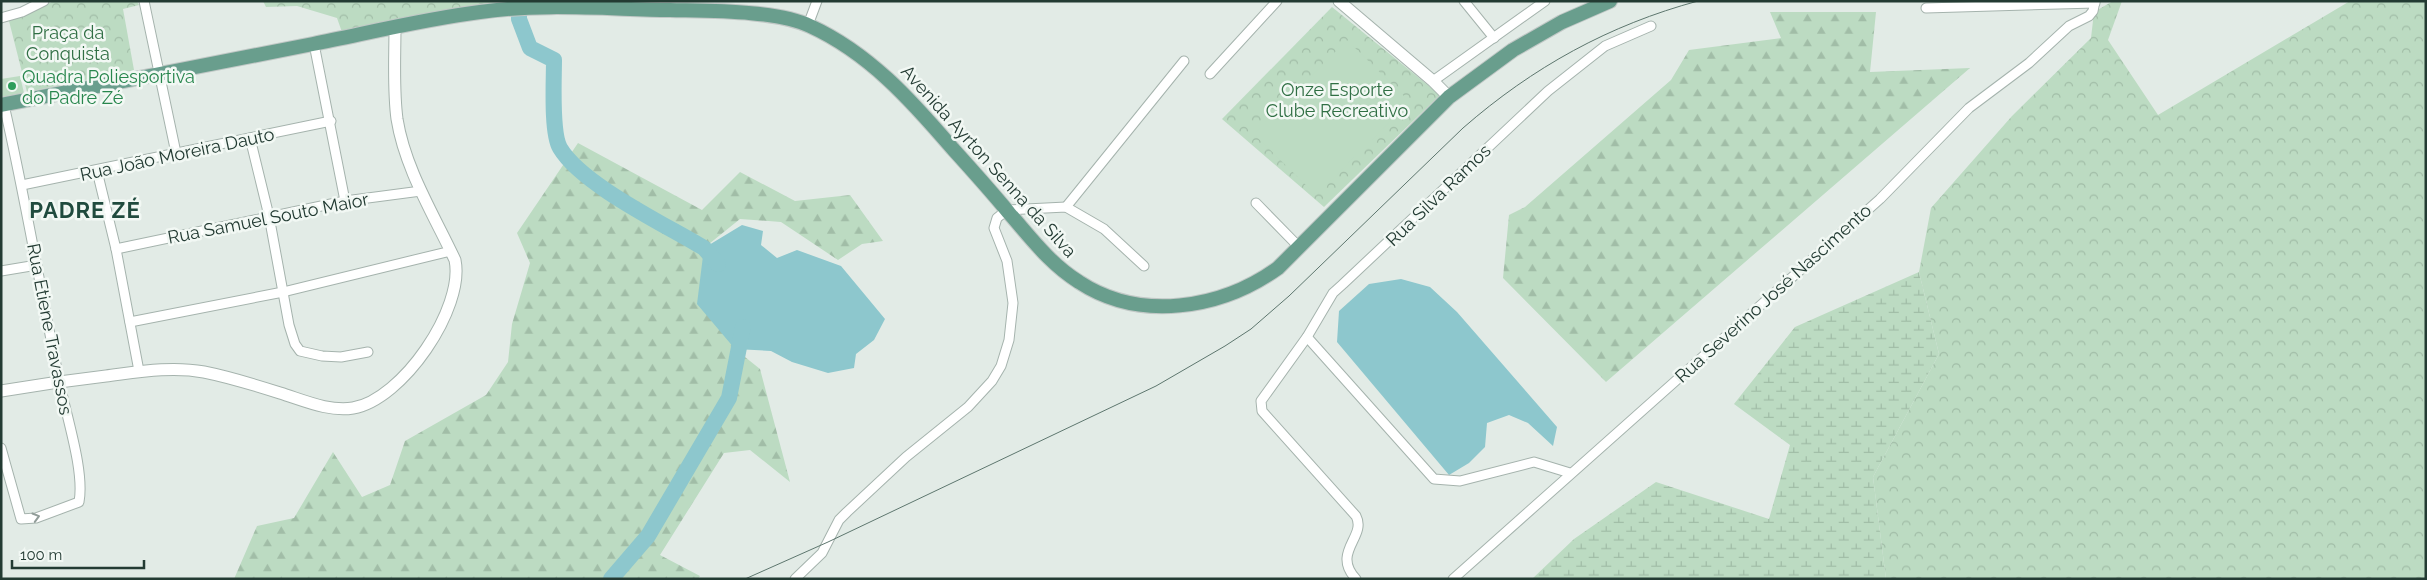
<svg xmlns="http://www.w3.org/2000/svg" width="2427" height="580" viewBox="0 0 2427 580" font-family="Raleway,sans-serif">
<defs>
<pattern id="forest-firs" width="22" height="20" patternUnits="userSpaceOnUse" patternTransform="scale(1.25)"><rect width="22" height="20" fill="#bcdbc2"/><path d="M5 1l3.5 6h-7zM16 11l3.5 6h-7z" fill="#a1bda7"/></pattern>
<pattern id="wetland-marsh" width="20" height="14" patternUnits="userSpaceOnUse" patternTransform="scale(1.25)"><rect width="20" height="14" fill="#bcdbc2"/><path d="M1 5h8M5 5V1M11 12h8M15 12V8" fill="none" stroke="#a1bda7"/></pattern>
<pattern id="park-crowns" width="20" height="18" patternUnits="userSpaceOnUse" patternTransform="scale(1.25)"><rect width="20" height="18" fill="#bcdbc2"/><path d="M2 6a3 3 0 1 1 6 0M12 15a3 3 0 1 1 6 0" fill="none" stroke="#a1bda7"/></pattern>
</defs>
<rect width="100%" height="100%" fill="#e2ebe6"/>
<!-- forest -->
<g fill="url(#forest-firs)">
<path d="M1770 12H1876L1870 72 1970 68 1606 382 1503 278 1509 215 1525 207 1671 80 1689 50 1781 38Z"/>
<path d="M578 143 702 210 740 172 795 201 850 195 883 241 862 244 838 260 781 222 740 219 704 248 735 349 760 369 790 482 750 450 724 453 660 555 700 576 698 579H234L257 526 294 518 333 452 362 497 390 485 405 441 486 395 508 362 512 324 530 263 517 233Z"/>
</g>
<!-- wetland -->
<path fill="url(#wetland-marsh)" d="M1919 272 1939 354 1873 477 1886 579H1532L1574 539 1656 482 1769 519 1790 445 1734 404 1795 327Z"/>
<!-- park -->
<g fill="url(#park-crowns)">
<path d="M54 1H137L139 5 123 9 134 70 27 92 9 21Z"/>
<path d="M263 1H572L494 8 343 35 337 18 297 6 266 7Z"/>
<path d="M2113 1H2122L2108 40 2158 115 2350 1H2426V579H1886L1873 477 1939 354 1919 272 1931 208 2012 116 2091 38 2094 12Z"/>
<path d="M1332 7 1440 95 1324 207 1222 119Z"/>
</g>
<!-- pitch -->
<g fill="#bcdbc2">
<path d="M1347 40 1410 102 1316 195 1254 134Z"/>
<path d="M20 76 24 93 1 97V79Z"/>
</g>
<!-- water -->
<g fill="#8dc7cd">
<path d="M742 225 763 231 761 245 777 258 797 250 841 266 885 319 874 340 856 354 854 368 828 373 792 362 771 351 735 349 697 304 704 248Z"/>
<path d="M1401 279 1430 287 1457 312 1557 427 1553 446 1528 423 1509 415 1487 423 1485 447 1469 463 1449 475 1337 342 1339 311 1369 284Z"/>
</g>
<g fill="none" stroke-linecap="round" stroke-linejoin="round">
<!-- river -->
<g stroke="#8dc7cd" stroke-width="16">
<path d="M519 1V19L530 48 554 60C554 80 551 133 560 148 582 185 666 225 704 248L718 264"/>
<path d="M611 579 648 536 729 398 743 327"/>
</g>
<defs>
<g id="minor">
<path d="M144 1 176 153"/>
<path d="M1464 1 1494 38"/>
<path d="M1926 8 2095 3"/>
<path d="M1 18 22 12 44 1"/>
<path d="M808 25 817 1"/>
<path d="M314 44 345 201"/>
<path d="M1210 74 1277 1"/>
<path d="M1433 81 1545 1"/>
<path d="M250 138 269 216 289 325 295 344 300 351 322 356 341 357 368 352"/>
<path d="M97 171 116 249 139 371"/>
<path d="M22 185 331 121"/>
<path d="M1256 203 1299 247"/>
<path d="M1066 207 1184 61"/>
<path d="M116 249 345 201 421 191"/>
<path d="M1 271 37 265"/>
<path d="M130 322 283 292 451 251"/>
<path d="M1307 337 1434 479 1460 481 1534 462 1570 473"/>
<path d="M1 448 21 519 36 518 79 502C85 470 65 413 59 379 40 288 25 196 4 105"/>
<path d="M795 579 822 553 839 520 847 512 906 457 968 407 992 381 1001 366 1009 340 1013 303 1007 261 994 228 997 218 1007 210 1066 207 1104 229 1144 266"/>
<path d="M1356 579C1331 552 1367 537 1356 516L1262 411 1261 401 1307 337 1333 293 1343 284 1548 91 1605 46 1651 26"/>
<path d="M1453 579 1880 199 1969 108 2029 63 2069 26 2089 16 2093 11 2095 1"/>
</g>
<g id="tertiary">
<path d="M1339 1 1433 81 1449 97"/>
<path d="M1 391C36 385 71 380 106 376 138 372 171 366 204 372 229 377 255 385 280 393 303 400 329 412 353 408 402 400 465 308 455 260 434 215 405 169 397 119 393 89 395 57 395 27"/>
</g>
<path id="primary" d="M1 105C105 85 209 64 313 44 368 33 424 19 480 12 542 3 607 9 670 10 708 11 776 10 810 26 869 53 911 100 953 149 972 170 991 191 1009 213 1031 238 1050 264 1079 282 1140 322 1221 309 1278 268L1449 97 1513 50 1562 22 1610 1"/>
</defs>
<!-- minor casing -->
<use href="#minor" stroke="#a5b3ad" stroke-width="11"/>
<!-- tertiary casing -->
<use href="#tertiary" stroke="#a5b3ad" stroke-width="13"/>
<!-- primary casing -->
<use href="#primary" stroke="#c1c8c6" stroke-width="16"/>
<!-- minor -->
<use href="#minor" stroke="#fff" stroke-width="9"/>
<!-- tertiary -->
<use href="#tertiary" stroke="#fff" stroke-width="11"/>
<!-- primary -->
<use href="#primary" stroke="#699e8d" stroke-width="14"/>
<!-- tram -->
<path stroke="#5d766e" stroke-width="1" d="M745 579 828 542 1156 386 1225 346 1251 329 1289 296 1463 128C1533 67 1609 25 1698 1"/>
</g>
<!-- one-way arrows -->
<defs><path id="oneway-chevron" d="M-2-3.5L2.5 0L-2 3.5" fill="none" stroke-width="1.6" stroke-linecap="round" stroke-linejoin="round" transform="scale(1.25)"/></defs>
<use stroke="#919d99" href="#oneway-chevron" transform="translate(36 517) rotate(-16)"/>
<!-- markers -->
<circle fill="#2e9e5b" stroke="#f2f8f4" stroke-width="2" cx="12" cy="86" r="5"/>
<g text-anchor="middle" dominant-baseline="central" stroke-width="5" stroke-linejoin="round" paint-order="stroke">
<!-- park labels -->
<g font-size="18" fill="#306f44" stroke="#f2f8f4">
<text x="68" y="32">Praça da<tspan x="68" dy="21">Conquista</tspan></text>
<text x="1337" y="89">Onze Esporte<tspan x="1337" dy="21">Clube Recreativo</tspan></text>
</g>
<!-- leisure labels -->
<g font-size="18" fill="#27864d" stroke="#f2f8f4" text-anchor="start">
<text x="22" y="76">Quadra Poliesportiva<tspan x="22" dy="21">do Padre Zé</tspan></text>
</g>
<!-- street labels -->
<g font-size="18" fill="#233b33" stroke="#f2f8f4">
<text transform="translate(177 154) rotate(-12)">Rua João Moreira Dauto</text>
<text transform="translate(989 161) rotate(48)">Avenida Ayrton Senna da Silva</text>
<text transform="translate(1438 195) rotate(-44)">Rua Silva Ramos</text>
<text transform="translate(268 218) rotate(-11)">Rua Samuel Souto Maior</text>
<text transform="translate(1773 293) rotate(-42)">Rua Severino José Nascimento</text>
<text transform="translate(50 329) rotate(79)">Rua Etiene Travassos</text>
</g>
<!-- district labels -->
<g font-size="22" font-weight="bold" letter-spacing="1" fill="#204b3e" stroke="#f2f8f4">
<text x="85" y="210">PADRE ZÉ</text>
</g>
</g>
<!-- border -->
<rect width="2427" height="580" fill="none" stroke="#233b33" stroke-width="5"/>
<!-- scale -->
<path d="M12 560v8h132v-8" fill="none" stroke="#233b33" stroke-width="2.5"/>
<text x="20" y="560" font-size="15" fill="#233b33" stroke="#f2f8f4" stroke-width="4" paint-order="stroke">100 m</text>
</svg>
